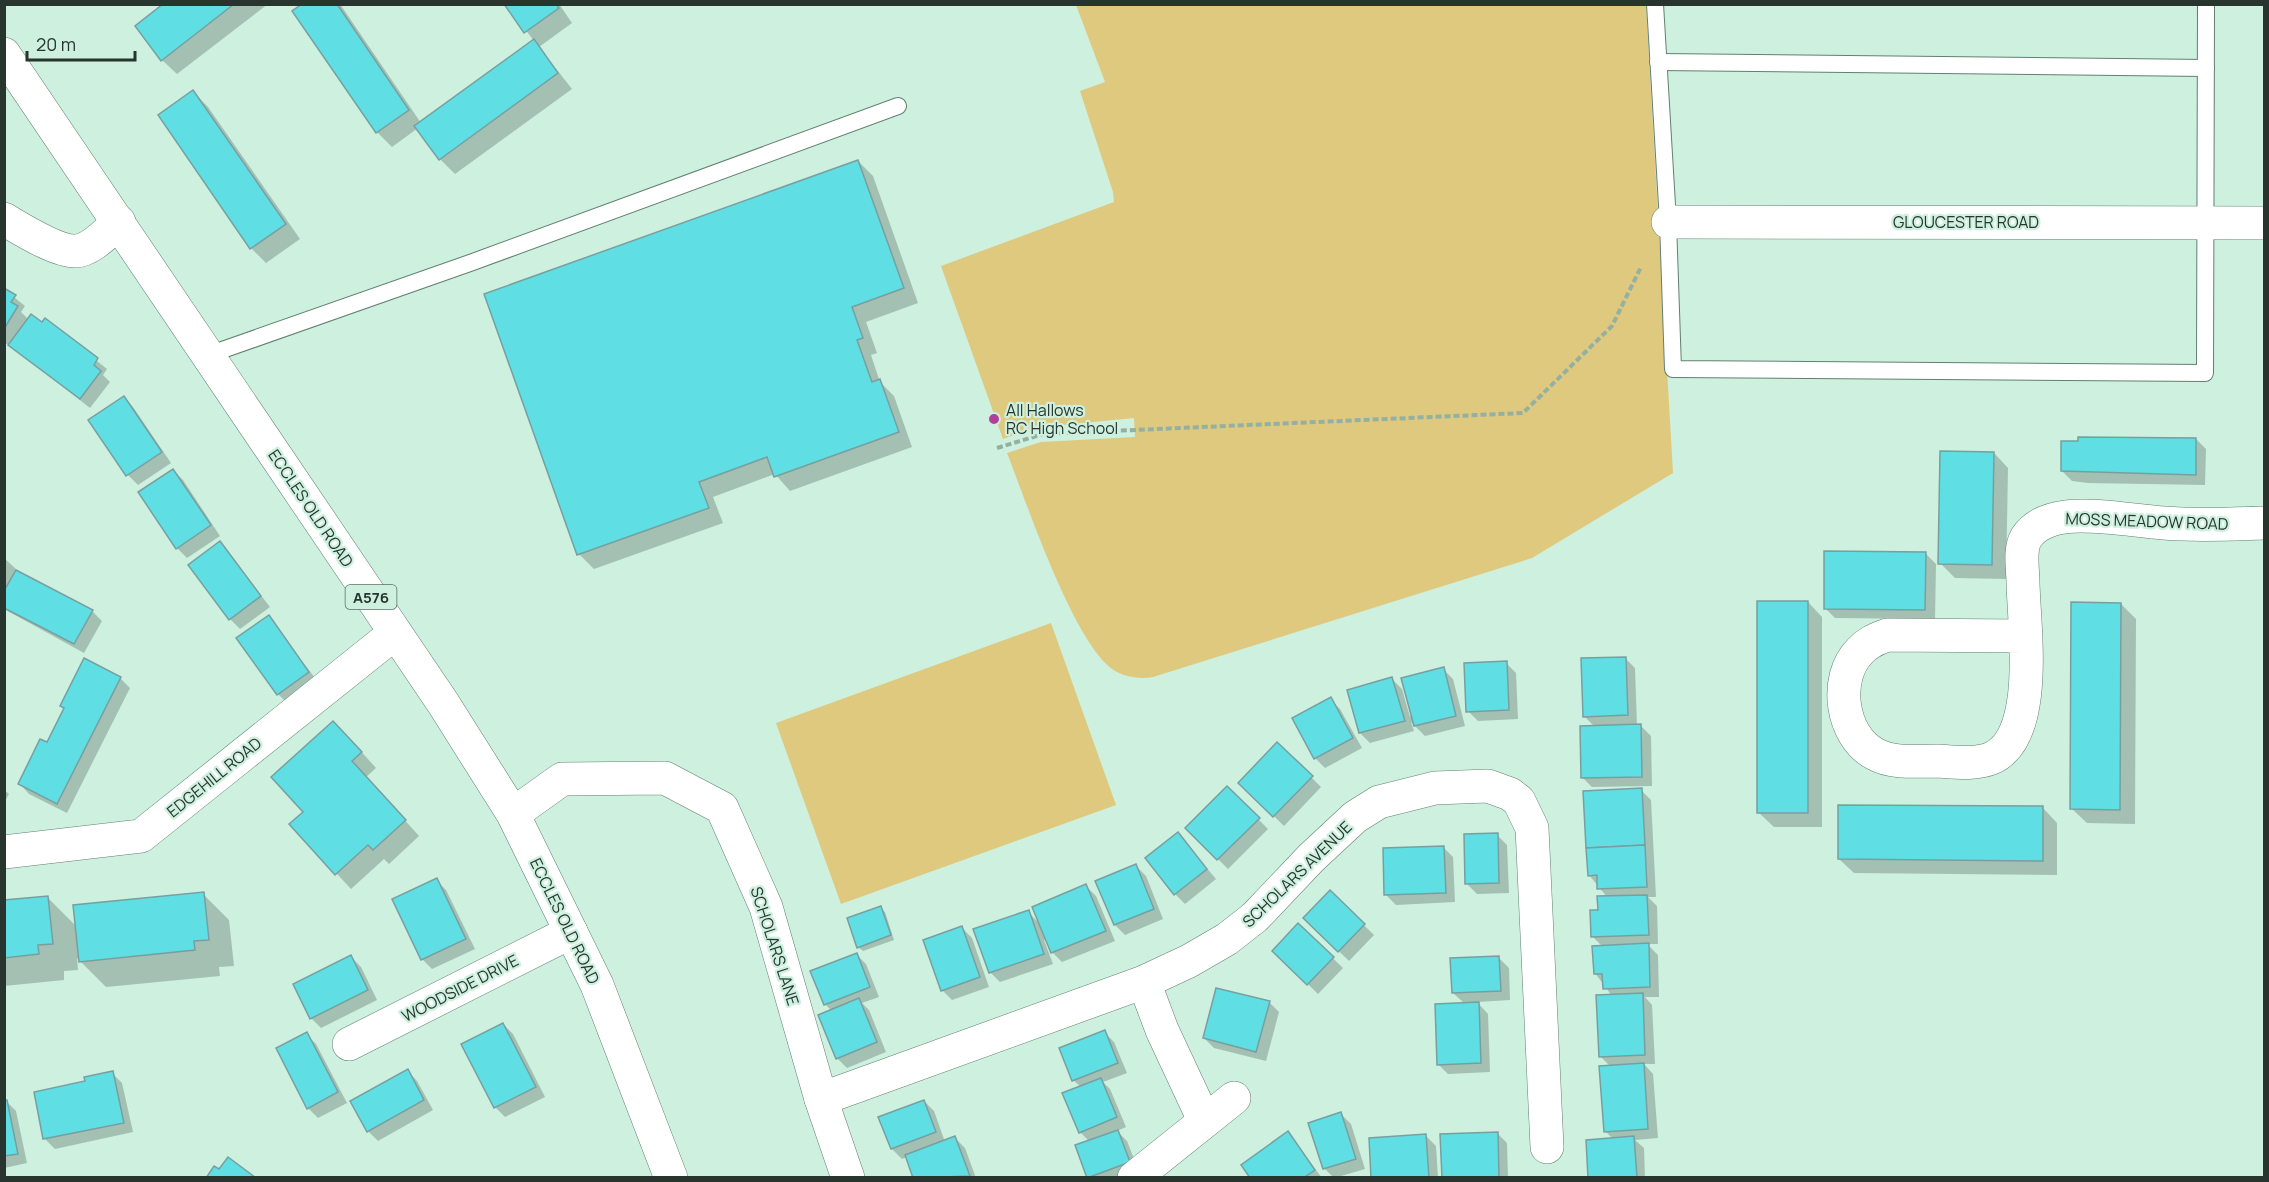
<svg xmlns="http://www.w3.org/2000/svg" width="2269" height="1182" viewBox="0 0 2269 1182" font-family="Manrope,sans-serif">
<rect width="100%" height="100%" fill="#cdf0df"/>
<!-- green -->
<g fill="#dec97e">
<path d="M1076 5H1646L1673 473 1532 558 1153 677C1141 679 1129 678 1117 672 1076 651 1026 501 1007 453L1041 442 1135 437 1134 418 1033 428 1003 439 941 266 1114 202 1113 192 1080 91 1105 82Z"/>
<path d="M1051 623 1116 805 841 904 776 723Z"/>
</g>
<!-- shadow -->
<g fill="#0003">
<path d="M166 4H268L177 74 162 60Z"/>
<path d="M304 4H340L421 123 534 41 506 4H559L572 23 539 47 572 89 455 174 440 159 418 128 392 147 377 132Z"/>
<path d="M193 92 208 107 300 239 266 263 251 248Z"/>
<path d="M858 161 873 176 918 303 866 322 877 353 871 355 880 382 894 396 912 447 790 491 775 474 713 497 723 523 594 569 579 554Z"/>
<path d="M4 289 25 306 21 312 29 320 43 324 45 320 107 369 103 375 110 382 90 408 10 345 4 343Z"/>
<path d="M123 397 133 407 171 463 138 485 128 475 90 420Z"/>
<path d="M2196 439 2206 449 2205 485 2088 483 2072 481 2062 471Z"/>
<path d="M1994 453 2008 468 2006 579 1955 578 1940 563Z"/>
<path d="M173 470 183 480 220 536 187 558 177 548Z"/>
<path d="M220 543 270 607 240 629 230 619Z"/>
<path d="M1926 554 1936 564 1935 619 1835 618 1825 608Z"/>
<path d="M4 558 16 569 15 571 92 611 102 621 84 653 4 609Z"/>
<path d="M1808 602 1822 617V827H1774L1759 813Z"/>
<path d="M2121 604 2136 619 2135 824 2087 823 2072 809Z"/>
<path d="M268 617 318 682 288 704 278 694Z"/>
<path d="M1625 658 1635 668 1637 726H1641L1651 736 1652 786 1592 787 1582 777 1595 727 1584 716Z"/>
<path d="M1506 663 1516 673 1518 719 1478 721 1468 711Z"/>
<path d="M1443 669 1453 679 1465 726 1425 736 1411 722 1414 731 1370 743 1360 733 1392 679 1402 689 1410 717Z"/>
<path d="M120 678 130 688 67 813 29 794 20 784 48 744 65 709Z"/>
<path d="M1330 699 1340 709 1362 748 1325 768 1315 758Z"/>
<path d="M348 737 376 768 366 777 419 836 389 864 384 859 351 889 291 824 305 812Z"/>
<path d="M1278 744 1321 787 1284 826 1240 783Z"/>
<path d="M1227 788 1268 829 1228 869 1187 828Z"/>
<path d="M4 790 9 794 4 803Z"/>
<path d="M1641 790 1651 800 1656 897H1648L1657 906 1658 944H1647L1658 955 1659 997H1645L1652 1005 1655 1064H1644L1653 1074 1658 1138 1635 1140 1644 1148 1645 1178H1590L1613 1139 1605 1131 1611 1067 1600 1056 1612 996 1595 973 1603 947 1592 936 1607 897 1589 875Z"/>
<path d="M2043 808 2057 823V875L1854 873 1839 859Z"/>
<path d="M1178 834 1216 879 1185 904 1175 894Z"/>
<path d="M1497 835 1507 845 1509 893 1477 894 1467 884Z"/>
<path d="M1443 847 1453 857 1455 902 1396 905 1386 895Z"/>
<path d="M1136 866 1146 876 1163 919 1125 935 1115 925 1097 882Z"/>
<path d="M436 880 446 890 475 949 432 969 422 959Z"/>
<path d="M1086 886 1096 896 1115 941 1062 962 1052 952 1047 939 1044 940 1053 964 1000 982 990 972 1028 912 1040 924Z"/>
<path d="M1330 892 1374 935 1349 961 1305 918Z"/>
<path d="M203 894 229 920 234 966 219 967 220 976 106 987 77 958 78 970 64 971V980L4 986V902L48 898 77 927Z"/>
<path d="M880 908 885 912 894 940 863 951 858 947Z"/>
<path d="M1298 925 1343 968 1318 994 1274 951Z"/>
<path d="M962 928 972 938 989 987 952 1000 942 990Z"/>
<path d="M857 955 866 964 879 997 862 1003 869 1010 886 1052 847 1068 837 1058 832 1011 825 1004Z"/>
<path d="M351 957 361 967 377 1000 321 1028 311 1018Z"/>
<path d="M1499 958 1509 968 1510 1000 1477 1002 1488 1014 1490 1072 1448 1074 1438 1064 1465 1004 1453 993Z"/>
<path d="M1269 1002 1279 1012 1266 1061 1214 1048 1204 1038Z"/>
<path d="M503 1024 513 1034 545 1097 505 1117 495 1107Z"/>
<path d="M1104 1032 1114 1042 1127 1073 1103 1082 1110 1089 1126 1127 1117 1131 1127 1141 1139 1172 1124 1178 1088 1177 1089 1141 1080 1132 1081 1087 1073 1080Z"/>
<path d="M306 1034 316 1044 347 1103 318 1118 308 1108Z"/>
<path d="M408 1071 417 1081 433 1110 378 1141 368 1131Z"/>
<path d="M112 1073 122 1083 133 1132 55 1149 45 1139 36 1094 87 1083Z"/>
<path d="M6 1101 16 1111 27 1163 4 1168Z"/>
<path d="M924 1101 934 1111 945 1142 955 1138 965 1148 976 1178H915L907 1157 902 1159 892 1149Z"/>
<path d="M1341 1114 1351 1124 1365 1169 1334 1178 1325 1169 1310 1124Z"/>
<path d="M1288 1133 1322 1178H1251Z"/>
<path d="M1497 1133 1507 1143 1508 1178H1444Z"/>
<path d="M1426 1136 1436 1146 1438 1178H1373Z"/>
</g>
<!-- building -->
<g fill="#5fdfe4" stroke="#789fa0" stroke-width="1.5">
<path d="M163 4H234L161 61 135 26Z"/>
<path d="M302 4H337L409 110 376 133 292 11Z"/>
<path d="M504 4H556L559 8 524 33Z"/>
<path d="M534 39 558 73 439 160 414 126Z"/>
<path d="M193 90 286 224 250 249 158 115Z"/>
<path d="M858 160 904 288 852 307 863 338 857 340 872 382 880 379 899 432 774 477 767 457 699 482 709 508 577 555 484 294Z"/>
<path d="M4 288 16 295 11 302 18 306 4 329Z"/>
<path d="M31 314 42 322 45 318 98 358 94 365 101 371 80 399 8 345Z"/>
<path d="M124 396 162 452 126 476 88 420Z"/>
<path d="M2078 437 2196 438V475L2061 471V441H2078Z"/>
<path d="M1940 451 1994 452 1992 565 1938 564Z"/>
<path d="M173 469 211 525 176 549 138 492Z"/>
<path d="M220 541 261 596 229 620 188 565Z"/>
<path d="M1824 551 1926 552 1925 610 1824 609Z"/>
<path d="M16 570 93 610 74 644 4 608V591Z"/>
<rect x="1757" y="601" width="51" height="212"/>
<path d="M2071 602 2121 603 2120 810 2070 809Z"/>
<path d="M269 615 309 672 277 695 236 638Z"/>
<path d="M1626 657 1628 715 1583 717 1581 658Z"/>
<path d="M84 658 121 677 57 804 18 784 40 739 47 742 64 708 60 706Z"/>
<path d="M1507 661 1509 710 1466 712 1464 663Z"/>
<path d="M1444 667 1456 716 1414 726 1401 678Z"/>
<path d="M1392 677 1405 721 1359 733 1347 690Z"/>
<path d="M1331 697 1353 738 1314 759 1292 718Z"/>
<path d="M333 721 362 752 352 761 406 820 373 850 368 845 335 875 289 824 303 812 271 777Z"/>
<path d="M1641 724 1642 777 1581 778 1580 726Z"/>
<path d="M1277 742 1313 776 1273 817 1238 783Z"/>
<path d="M1227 786 1260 818 1217 860 1185 828Z"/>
<path d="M1642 788 1645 845 1586 848 1583 791Z"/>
<path d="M1838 805 2043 806V861L1838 859Z"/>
<path d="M1178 832 1207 869 1174 895 1145 858Z"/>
<path d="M1498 833 1499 883 1465 884 1464 834Z"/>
<path d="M1645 845 1647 887 1597 889V875L1588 876 1586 848Z"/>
<path d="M1444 846 1446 893 1384 895 1383 848Z"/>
<path d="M1136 864 1154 909 1114 925 1095 881Z"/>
<path d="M437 878 466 939 421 960 392 899Z"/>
<path d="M1086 884 1106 931 1051 953 1032 907Z"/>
<path d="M1330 890 1365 924 1338 952 1303 918Z"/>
<path d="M204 892 209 940 194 941 195 950 79 962 73 905Z"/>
<path d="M1647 895 1649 935 1591 937 1590 910H1598L1597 896Z"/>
<path d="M48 896 53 944 38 945 39 954 4 958V900Z"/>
<path d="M881 906 891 935 857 948 847 918Z"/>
<path d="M1029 910 1044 954 989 973 973 929Z"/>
<path d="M1298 923 1334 957 1307 985 1272 951Z"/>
<path d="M962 926 980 977 941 991 923 940Z"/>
<path d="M1649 943 1650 987 1603 989 1602 974H1594L1592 946Z"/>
<path d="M857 953 870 987 824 1005 810 971Z"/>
<path d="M351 955 368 990 310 1019 293 984Z"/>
<path d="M1499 956 1501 991 1452 993 1450 958Z"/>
<path d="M1216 988 1270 1001 1256 1052 1203 1038Z"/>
<path d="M1643 993 1645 1055 1599 1057 1596 995Z"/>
<path d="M859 998 877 1042 836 1059 818 1015Z"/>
<path d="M1479 1002 1481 1063 1437 1065 1435 1004Z"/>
<path d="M503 1023 536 1087 494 1108 461 1044Z"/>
<path d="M1105 1030 1118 1063 1072 1081 1059 1048Z"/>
<path d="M307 1032 338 1092 307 1109 276 1048Z"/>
<path d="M1644 1063 1648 1129 1604 1132 1599 1066Z"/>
<path d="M408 1069 424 1100 367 1132 350 1101Z"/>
<path d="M113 1071 124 1123 43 1139 34 1092 85 1081 84 1077Z"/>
<path d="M1101 1078 1117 1117 1079 1133 1062 1093Z"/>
<path d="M4 1100H7L18 1154 4 1156Z"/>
<path d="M924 1100 936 1132 891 1149 878 1117Z"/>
<path d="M1341 1112 1356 1159 1323 1169 1308 1123Z"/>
<path d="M1118 1130 1130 1162 1087 1178 1075 1145Z"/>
<path d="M1288 1131 1315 1170 1303 1178H1250L1241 1165Z"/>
<path d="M1498 1132 1499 1178H1442L1440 1134Z"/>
<path d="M1426 1134 1429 1178H1371L1369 1138Z"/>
<path d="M955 1136 970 1176 913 1178 905 1155Z"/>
<path d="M1634 1136 1637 1177 1588 1178 1586 1140Z"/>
<path d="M228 1157 256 1178H206L214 1166 219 1169Z"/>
</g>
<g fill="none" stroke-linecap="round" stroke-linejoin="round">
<defs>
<g id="lane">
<path d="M1655 4 1668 222 1673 369 2205 373 2206 4"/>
<path d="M1658 62 2206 68"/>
<path d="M208 355 470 263 898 106"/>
</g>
<g id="street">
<path d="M4 219C21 229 57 252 76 251 92 250 108 231 119 222"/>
<path d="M1668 222 2264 223"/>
<path d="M2025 636 1887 635C1877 639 1868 642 1860 651 1833 678 1841 736 1875 754 1893 764 1917 761 1938 761 1954 762 1976 765 1992 758 2040 736 2024 627 2023 583 2023 569 2019 550 2026 538 2035 524 2050 519 2065 517 2091 513 2136 521 2164 523 2198 526 2231 524 2264 523"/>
<path d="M513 814 562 779 665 778 722 808 766 907 821 1099 848 1178"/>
<path d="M4 852 141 836 395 633"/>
<path d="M1144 982 1162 1030 1204 1120"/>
<path d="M349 1044 571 932"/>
<path d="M821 1099 1144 982 1189 961 1227 939 1255 917 1311 858 1355 817 1379 802 1435 788 1488 786 1510 794 1519 801 1532 828 1547 1147"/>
<path d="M1134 1178 1234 1098"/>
</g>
<path id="primary" d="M4 54 443 703 513 814 597 985 671 1178"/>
</defs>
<!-- lane casing -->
<use href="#lane" stroke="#618071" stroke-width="18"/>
<!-- street casing -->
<use href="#street" stroke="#618071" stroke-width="34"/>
<!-- primary casing -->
<use href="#primary" stroke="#618071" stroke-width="34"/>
<!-- path -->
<path stroke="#94b0a2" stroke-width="4" stroke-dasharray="6 3" stroke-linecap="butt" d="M997 448 1043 434 1523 413 1612 326 1641 267"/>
<!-- lane -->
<use href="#lane" stroke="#fff" stroke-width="16"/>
<!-- street -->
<use href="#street" stroke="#fff" stroke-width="33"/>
<!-- primary -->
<use href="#primary" stroke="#fff" stroke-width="33"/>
</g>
<!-- markers -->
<circle fill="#b33f98" stroke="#cdf0df" stroke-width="2" cx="994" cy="419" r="6"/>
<g text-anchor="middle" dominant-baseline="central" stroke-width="4.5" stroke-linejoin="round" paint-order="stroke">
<!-- shield labels -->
<rect fill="#cdf0df" stroke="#5a6d63" stroke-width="1.5" x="345.5" y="585" width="51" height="24" rx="4.5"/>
<g font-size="15" font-weight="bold" fill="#28352e">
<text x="371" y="597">A576</text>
</g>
<!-- street labels -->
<g font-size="16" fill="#28352e" stroke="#cdf0df">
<text x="1966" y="222">GLOUCESTER ROAD</text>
<text transform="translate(311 508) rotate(56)">ECCLES OLD ROAD</text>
<text transform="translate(2147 521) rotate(2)">MOSS MEADOW ROAD</text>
<text transform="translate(214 777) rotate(-39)">EDGEHILL ROAD</text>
<text transform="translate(1297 874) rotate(-44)">SCHOLARS AVENUE</text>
<text transform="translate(565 921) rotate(64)">ECCLES OLD ROAD</text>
<text transform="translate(775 946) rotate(72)">SCHOLARS LANE</text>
<text transform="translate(460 988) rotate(-27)">WOODSIDE DRIVE</text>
</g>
<!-- poi labels -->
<g font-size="16" fill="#28352e" stroke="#cdf0df" text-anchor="start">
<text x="1006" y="410">All Hallows<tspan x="1006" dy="18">RC High School</tspan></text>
</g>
</g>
<!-- border -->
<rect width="2269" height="1182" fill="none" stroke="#28352e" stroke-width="12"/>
<!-- scale -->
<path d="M27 51v9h108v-9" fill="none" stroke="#28352e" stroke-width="3"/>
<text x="36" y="51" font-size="18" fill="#28352e" stroke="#cdf0df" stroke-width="4.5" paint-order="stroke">20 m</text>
</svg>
